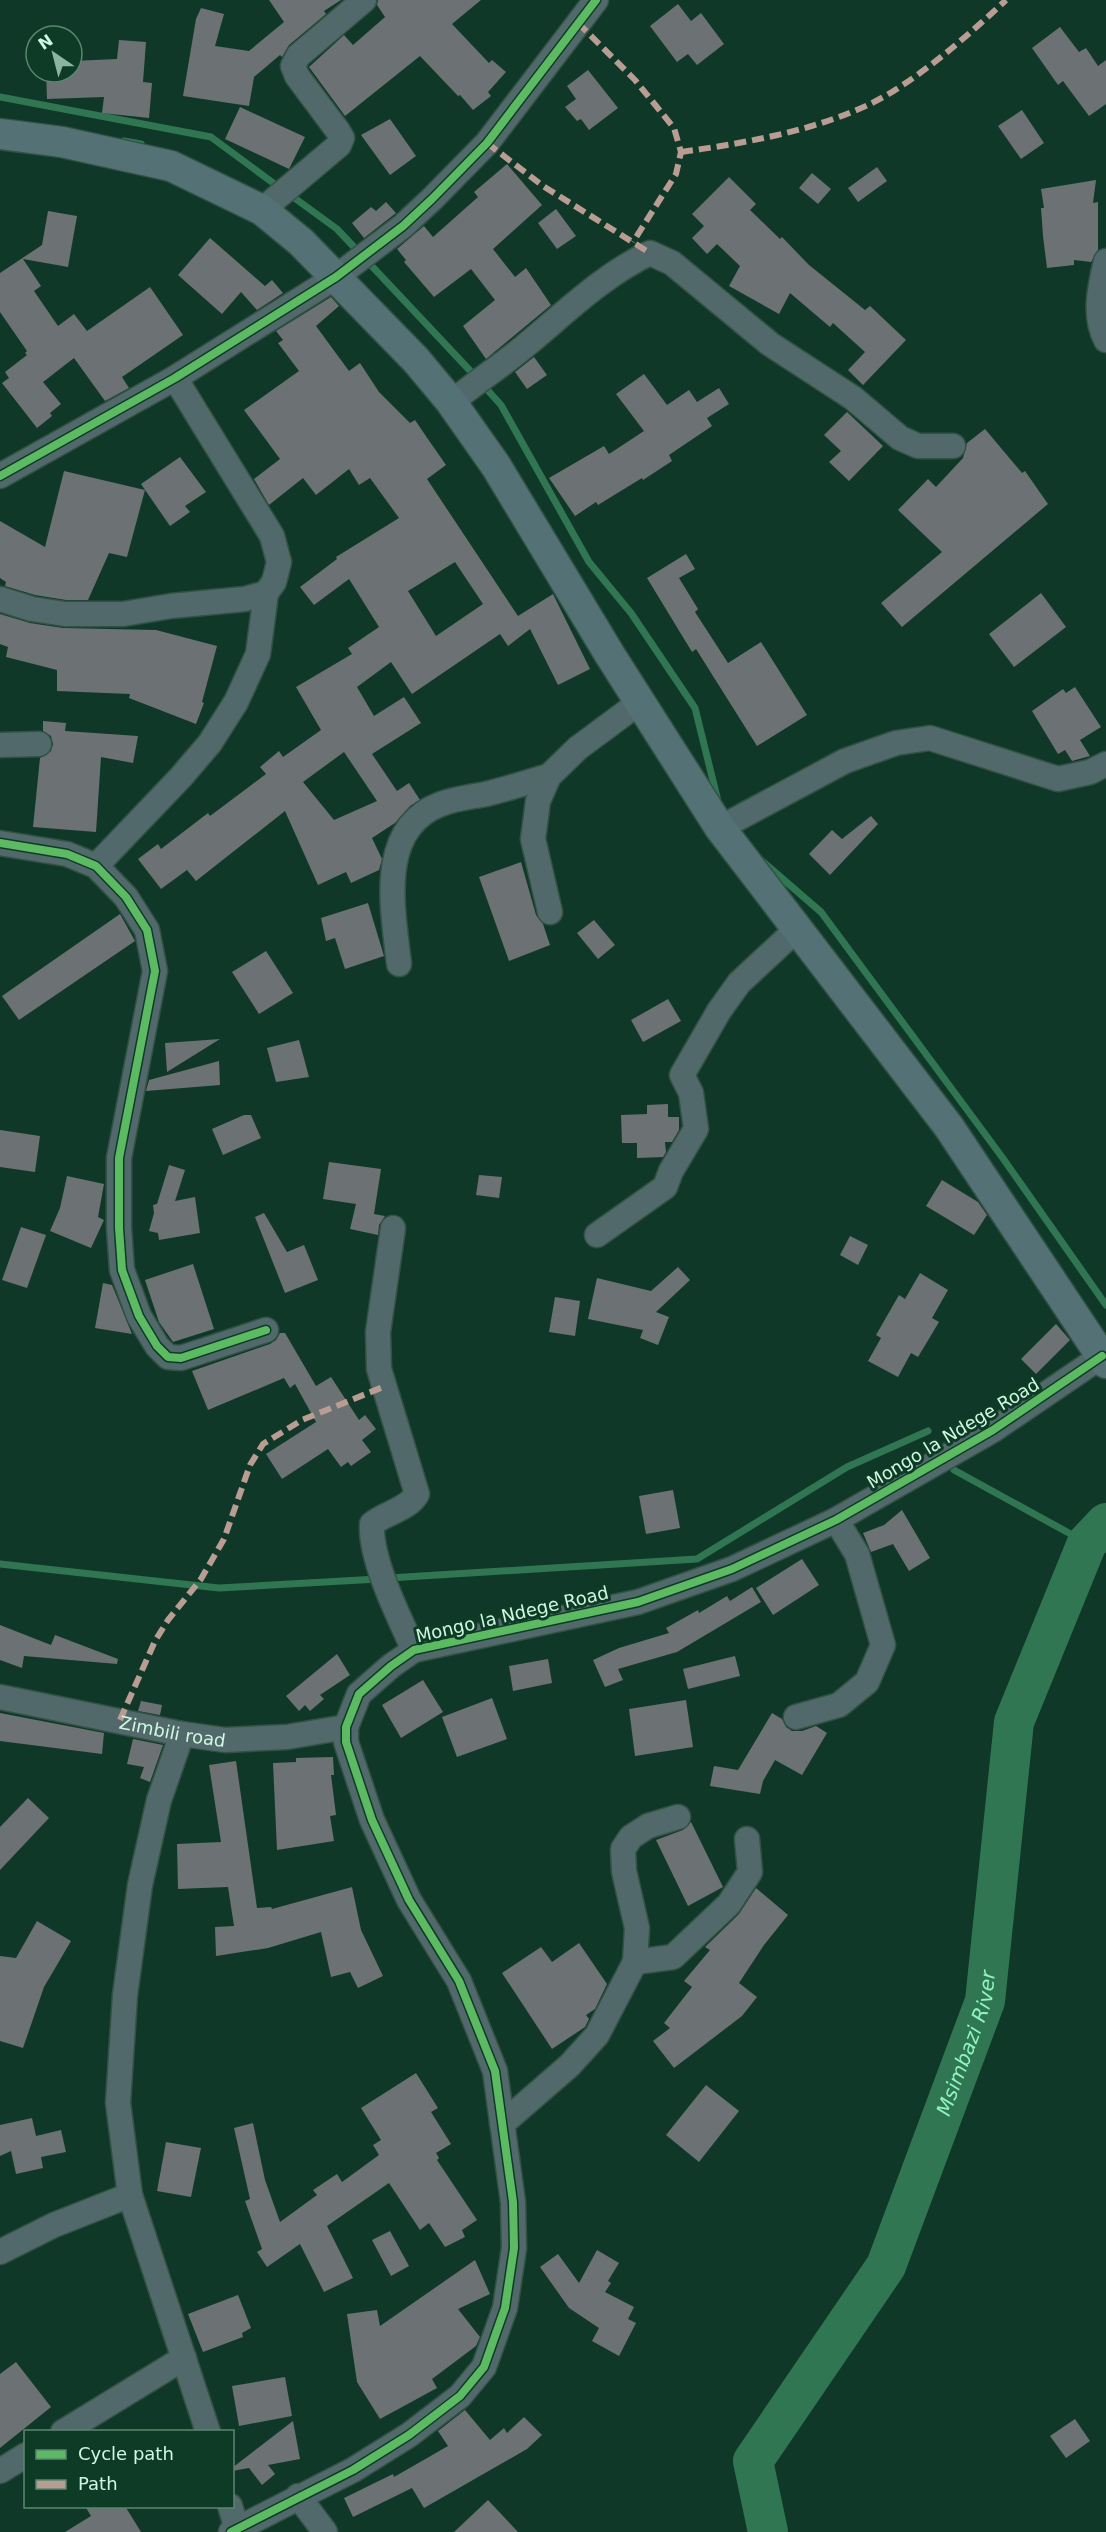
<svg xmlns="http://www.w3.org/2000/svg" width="1106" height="2532" viewBox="0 0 1106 2532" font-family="'DejaVu Sans',sans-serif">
<rect width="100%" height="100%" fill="#103828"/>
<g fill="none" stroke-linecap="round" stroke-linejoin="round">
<!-- stream -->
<g stroke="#307653" stroke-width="7">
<path d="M0 97 211 137 280 188"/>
<path d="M124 141 141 144"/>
<path d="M289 194 337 229 476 377"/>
<path d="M483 385 501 405 589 562 631 613 695 708 718 801"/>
<path d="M762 861 821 912 1002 1157 1106 1305"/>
<path d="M954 1470 1087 1543"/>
<path d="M0 1564 219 1588 378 1579"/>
<path d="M389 1578 697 1559 847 1467 928 1431"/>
</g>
<!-- river -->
<path stroke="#307653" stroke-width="40" id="s1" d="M768 2532 753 2461 886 2266 985 2001 1014 1722 1087 1543 1106 1523"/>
</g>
<!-- building -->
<g fill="#6c7173" fill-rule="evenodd">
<path d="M269 0H341L324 11 326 14 289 45 282 57 280 55 254 77 249 106 183 96 196 19 201 8 224 14 215 46 249 51 284 22Z"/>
<path d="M378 0H481L452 24 489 63 492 60 506 72 488 92 491 96 473 110 460 95 458 96 420 56 345 116 309 67 344 35 353 45 385 17 377 5Z"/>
<path d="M678 4 691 21 701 13 724 44 697 65 688 54 677 62 650 26Z"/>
<path d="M1060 27 1079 52 1086 48 1098 66 1106 60V104L1089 116 1063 81 1058 85 1032 48Z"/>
<path d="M119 40 146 42 143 82 152 83 149 118 102 113 104 97 47 99 46 72H72V61L117 59Z"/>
<path d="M588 70 618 108 589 130 581 119 577 121 565 107 576 99 567 86Z"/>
<path d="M240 107 305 137 289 169 225 139Z"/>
<path d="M1022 110 1044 143 1021 159 998 126Z"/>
<path d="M390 119 416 156 390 175 361 135Z"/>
<path d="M507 164 542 205 493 249 515 277 526 268 551 305 486 359 463 326 495 300 471 269 434 297 404 262 406 260 397 249 424 226 433 237 478 197 474 192Z"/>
<path d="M877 167 887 181 858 202 848 188Z"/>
<path d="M812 173 831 189 818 204 799 188Z"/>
<path d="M729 177 756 204 750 210 780 239 782 237 809 265 865 310 870 306 906 340 863 385 848 370 865 352 833 323 830 327 790 293 779 314 729 286 740 266 717 244 707 254 692 238 704 226 692 214Z"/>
<path d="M1096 180 1093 203 1098 202V250L1091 262 1074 260V265L1047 268 1043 236 1041 208H1044L1041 189Z"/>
<path d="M386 202 396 213 364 238 352 223 371 207 376 211Z"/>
<path d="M556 209 576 236 557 249 538 223Z"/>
<path d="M48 211 77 216 68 267 23 259 41 286 34 291 58 326 74 314 87 331 150 287 183 335 122 377 129 388 105 401 74 358 43 382 61 404 50 413 52 416 37 428 2 383 9 378 5 372 27 355 25 353 27 351 0 312V273L42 245Z"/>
<path d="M210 238 265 286 272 280 283 293 257 310 241 292 222 314 178 275Z"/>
<path d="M331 297 339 306 316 326 349 371 360 363 379 392 410 423 415 420 430 442 446 465 427 479 518 616 553 594 590 669 558 685 530 629 508 646 500 634 412 694 391 662 357 687 374 716 404 697 421 723 372 754 397 791 409 783 420 800 410 806 395 823 372 838 382 859 379 870 351 883 346 872 318 885 285 811 196 881 187 870 161 889 138 859 158 844 161 849 208 813 210 816 266 774 260 767 279 751 283 757 321 730 296 687 352 654 348 648 379 627 349 579 314 605 300 587 337 559 336 557 399 518 370 478 359 485 349 469 316 495 303 478 269 505 254 479 280 459 244 410 299 371 278 343 283 340 276 331ZM455 562 483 604 436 636 408 591ZM344 752 377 801 334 820 303 782Z"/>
<path d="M534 357 547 375 527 389 515 372Z"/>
<path d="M644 374 667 405 689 390 697 402 719 388 729 404 707 418 712 426 669 455 672 461 643 480 642 478 598 505 596 502 575 516 549 478 604 446 609 454 644 431 616 394Z"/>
<path d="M847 412 883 446 849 481 829 462 841 451 824 435Z"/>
<path d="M985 429 1022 473 1025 471 1048 504 902 627 881 603 942 552 898 510 928 479 936 487 963 458 967 443Z"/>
<path d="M180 457 206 492 185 506 190 512 170 526 141 484Z"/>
<path d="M64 471 145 490 127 557 109 553 88 600H66L35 595 5 586 6 582 0 578V521L45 547Z"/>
<path d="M686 554 695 569 679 578 698 609 695 612 728 663 761 642 807 715 757 746 696 649 692 652 647 578Z"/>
<path d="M1041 593 1066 627 1014 667 989 634Z"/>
<path d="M0 614 30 623 63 628 156 630 217 646 202 702 204 703 196 724 129 698 130 694 57 691V670L6 657 8 647 0 644Z"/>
<path d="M1075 687 1101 727 1080 740 1090 756 1072 761 1065 750 1058 754 1032 711 1063 689 1066 693Z"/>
<path d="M43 721 66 723 65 731 138 736 133 763 101 757 96 832 33 827 40 758 51 751 53 744 51 736 43 731Z"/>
<path d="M871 816 878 824 830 875 809 854 832 830 842 839Z"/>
<path d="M521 862 536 915 543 924 550 945 509 961 479 877Z"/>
<path d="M368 903 384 956 345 969 335 938 326 941 321 918Z"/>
<path d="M120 914 135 941 19 1020 2 996Z"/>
<path d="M594 920 615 945 598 959 577 933Z"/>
<path d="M266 951 293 993 259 1014 232 972Z"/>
<path d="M668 999 681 1021 643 1042 631 1020Z"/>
<path d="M220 1039 167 1072 165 1043Z"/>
<path d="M299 1040 309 1077 276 1082 267 1048Z"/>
<path d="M219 1061 220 1085 146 1091 149 1080Z"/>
<path d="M668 1104V1117H679V1130L672 1142H665L666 1152 663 1157 637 1158V1143H622L621 1115 647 1114V1105Z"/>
<path d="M244 1115H251L261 1138 223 1155 212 1129Z"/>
<path d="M0 1130 40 1136 35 1172 0 1167Z"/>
<path d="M329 1162 381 1169 374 1214 385 1216 379 1225 378 1235 350 1229 356 1204 323 1199Z"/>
<path d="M169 1165 185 1170 175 1201 195 1197 200 1233 159 1240 158 1233 149 1231 154 1213 153 1205 157 1204Z"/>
<path d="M479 1175 502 1177 499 1198 476 1195Z"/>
<path d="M67 1176 104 1184 98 1217 104 1220 91 1248 50 1231 60 1208Z"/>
<path d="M942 1180 978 1202 987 1215 974 1235 926 1206Z"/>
<path d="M264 1213 287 1252 304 1245 318 1280 285 1293 255 1217Z"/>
<path d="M21 1227 46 1235 27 1288 2 1280Z"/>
<path d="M850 1236 868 1245 858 1265 840 1255Z"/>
<path d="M193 1264 214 1329 173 1342 159 1322 145 1280Z"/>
<path d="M678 1267 690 1280 656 1312 669 1317 658 1345 640 1338 643 1330 588 1319 597 1278 651 1291Z"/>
<path d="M920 1273 948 1290 932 1318 939 1322 918 1357 911 1353 898 1377 868 1361 881 1338 876 1335 899 1295 905 1299Z"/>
<path d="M103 1283 112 1285 132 1334 95 1328Z"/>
<path d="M555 1297 580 1301 575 1336 549 1332Z"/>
<path d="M1056 1324 1070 1340 1036 1374 1021 1359Z"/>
<path d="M280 1333H285L316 1386 331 1377 359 1420 365 1415 376 1429 362 1440 371 1452 351 1466 348 1462 341 1467 328 1449 282 1479 266 1454 316 1422 295 1384 290 1388 284 1378 208 1410 192 1371 270 1344 276 1340Z"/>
<path d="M673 1490 680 1528 646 1534 639 1496Z"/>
<path d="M902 1510 930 1558 909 1571 893 1544 871 1552 863 1533 884 1525Z"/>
<path d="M802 1559 819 1585 773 1615 756 1588Z"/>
<path d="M752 1587 761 1602 677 1652 618 1669 623 1680 605 1687 593 1660 619 1648 669 1633 666 1628 698 1610 699 1613 727 1596 730 1601Z"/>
<path d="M0 1625 51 1645 55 1635 118 1659 117 1664 24 1656 22 1668 0 1660Z"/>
<path d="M337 1654 350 1675 320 1695 324 1699 310 1711 305 1705 299 1711 286 1696Z"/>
<path d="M735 1656 740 1676 688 1689 683 1669Z"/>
<path d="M548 1659 552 1683 513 1691 509 1666Z"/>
<path d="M423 1680 443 1712 401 1738 382 1705Z"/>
<path d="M492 1698 507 1739 457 1757 442 1717Z"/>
<path d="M686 1700 693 1747 635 1756 629 1709Z"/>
<path d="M141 1701 162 1705 160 1715 138 1711Z"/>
<path d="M0 1713 104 1733 102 1754 0 1741Z"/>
<path d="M772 1713 782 1719 786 1727 792 1731H802L816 1726 827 1733 802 1775 775 1760 763 1781 760 1794 710 1786 714 1766 738 1770Z"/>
<path d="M133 1739 163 1745 150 1782 140 1778 144 1767 127 1764Z"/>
<path d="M333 1757 334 1775H331L336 1815 330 1816 334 1841 277 1850 273 1763 296 1762V1758Z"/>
<path d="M236 1761 257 1908 271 1907 272 1909 352 1887 361 1930 383 1976 358 1988 350 1972 331 1977 321 1932 268 1948 216 1956 215 1927 234 1926 228 1887 178 1889 177 1844 221 1842 209 1765Z"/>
<path d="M28 1798 49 1818 0 1870V1827Z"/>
<path d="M691 1822 723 1887 688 1906 656 1840 683 1830Z"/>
<path d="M756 1888 788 1915 764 1945 739 1983 757 1997 742 2016 674 2068 653 2041 670 2028 664 2023 692 1987 684 1981 710 1950 705 1947 739 1914Z"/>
<path d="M37 1921 71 1941 44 1987 23 2048 0 2041V1956L16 1958Z"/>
<path d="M579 1943 607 1984 595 2009 586 2015 589 2019 585 2027 552 2049 502 1973 541 1947 552 1962Z"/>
<path d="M416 2073 438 2108 431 2112 451 2144 436 2153 439 2158 437 2160 477 2220 462 2230 465 2237 445 2247 429 2223 420 2230 389 2183 327 2226 353 2278 324 2292 300 2244 267 2267 257 2252 262 2249 245 2201 250 2199 234 2128 253 2123 265 2180 280 2222 317 2195 313 2190 337 2174 342 2182 379 2155 373 2145 381 2140 361 2108Z"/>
<path d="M706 2085 739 2111 699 2162 666 2135Z"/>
<path d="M32 2118 36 2136 61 2130 66 2152 41 2157 43 2168 16 2174 11 2151 0 2156V2125Z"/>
<path d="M166 2142 201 2148 191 2197 157 2191Z"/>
<path d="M390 2231 409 2266 391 2276 372 2240Z"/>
<path d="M597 2250 619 2263 608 2281 611 2283 605 2292 634 2307 628 2319 636 2323 619 2356 592 2341 599 2328 569 2308 540 2267 558 2254 579 2283Z"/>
<path d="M475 2260 490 2294 458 2309 480 2337 476 2346 432 2379 437 2388 380 2419 357 2382 347 2314 377 2310 380 2326Z"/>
<path d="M238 2295 251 2328 242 2333 243 2337 203 2352 188 2314Z"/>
<path d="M16 2362 51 2407 0 2448V2374Z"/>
<path d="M285 2377 292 2416 239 2426 232 2386Z"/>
<path d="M465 2410 490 2440 504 2428 507 2433 524 2417 542 2435 527 2449 424 2508 412 2488 353 2517 344 2498 393 2474 394 2477 448 2446 438 2431Z"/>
<path d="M1075 2419 1090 2441 1066 2458 1050 2436Z"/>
<path d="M293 2421 300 2459 268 2465 275 2474 262 2485 249 2468 232 2471V2468Z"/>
<path d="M488 2500 518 2532H454Z"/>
<path d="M85 2506H125L141 2532H65L91 2516Z"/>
</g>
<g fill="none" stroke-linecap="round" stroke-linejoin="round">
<defs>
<g id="minor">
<path d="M262 210 339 145 342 138 338 131 297 76 293 66 298 56 364 0"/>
<path d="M1106 261C1100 287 1093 315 1106 340"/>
<path d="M452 402C475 383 501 366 525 346 565 313 603 275 650 253L672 263 770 344 853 398 900 438 918 446H953"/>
<path d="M0 476 175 378 336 277 403 226 432 199 487 143 596 0"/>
<path d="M0 599 32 609 65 614H123L171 606 245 599 266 593 274 582 279 562 272 536 175 378"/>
<path d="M0 745 39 744"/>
<path d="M720 828 845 761 896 743 930 738 1058 779 1090 772 1106 764"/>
<path d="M0 843 67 854 96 866 126 897 147 930 155 971 119 1158V1228L122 1270 139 1316 157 1346 168 1357 181 1358 266 1330"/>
<path d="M96 866 181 777 210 743 236 702 258 654 266 593"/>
<path d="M550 912 533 839 538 801 549 776 578 748 640 702"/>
<path d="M399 964C393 910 376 828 441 804 456 798 471 797 486 794 507 789 528 782 549 776"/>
<path d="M393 1228 378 1332 379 1369 417 1494C409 1509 385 1513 372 1524 370 1560 399 1617 414 1650"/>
<path d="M597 1235 665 1187 671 1171 696 1129 691 1093 682 1075 719 1011 739 983 797 929"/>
<path id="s2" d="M0 1697 182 1734 225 1740 287 1737 346 1727"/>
<path d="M796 1717 839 1705 867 1682 883 1645 857 1554 836 1520"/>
<path d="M182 1734 159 1800 140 1885 125 1995 118 2103 130 2195 208 2432"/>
<path d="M635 1962 673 1957 729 1904 750 1872 747 1839"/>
<path d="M502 2124 570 2065 597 2035 635 1962 637 1928 624 1871 623 1849 631 1837 648 1826 678 1817"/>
<path d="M0 2252 54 2225 130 2195"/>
<path d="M63 2432 184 2358"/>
<path d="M0 2471 26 2455"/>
<path d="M298 2496 325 2532"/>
<path d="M230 2506 237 2529"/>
<path d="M231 2532 353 2470 409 2435 460 2396 484 2367 505 2308 514 2248 513 2202 495 2071 459 1981 409 1900 372 1820 346 1742V1727L359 1694 391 1666 414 1650 638 1602 732 1569 836 1520 993 1430 1102 1356"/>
</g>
<path id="major" d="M0 134 62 142 171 166 262 210 301 242 416 360 451 402 496 466 610 655 720 828 949 1127 1106 1363"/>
</defs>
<!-- minor casing -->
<use href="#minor" stroke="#325344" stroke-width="27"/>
<!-- major casing -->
<use href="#major" stroke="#325344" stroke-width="33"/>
<!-- minor -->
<use href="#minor" stroke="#52696b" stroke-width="24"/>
<!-- major -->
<use href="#major" stroke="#547276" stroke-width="30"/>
<!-- quiet -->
<g stroke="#b99d93" stroke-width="6" stroke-dasharray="12 6" stroke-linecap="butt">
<path d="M578 23 635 80 674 128 681 152 676 174 633 242"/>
<path d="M487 143 543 186 650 253"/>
<path d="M681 152C745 143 809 132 868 105 913 84 969 35 1006 0"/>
<path d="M120 1720 155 1641 168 1620 201 1579 224 1539 250 1465 263 1444 302 1420 383 1387"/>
</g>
<defs>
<g id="cycleway">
<path d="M0 476 175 378 336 277 403 226 432 199 487 143 596 0"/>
<path d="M0 843 67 854 96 866 126 897 147 930 155 971 119 1158V1228L122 1270 139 1316 157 1346 168 1357 181 1358 266 1330"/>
<path d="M231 2532 353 2470 409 2435 460 2396 484 2367 505 2308 514 2248 513 2202 495 2071 459 1981 409 1900 372 1820 346 1742V1727L359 1694 391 1666 414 1650 638 1602 732 1569 836 1520 993 1430 1102 1356"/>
</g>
</defs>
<!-- cycleway casing -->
<use href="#cycleway" stroke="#0e3b26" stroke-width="11"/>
<!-- cycleway -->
<use href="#cycleway" stroke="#5cba63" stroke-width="8"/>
</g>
<g text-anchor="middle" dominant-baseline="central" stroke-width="6" stroke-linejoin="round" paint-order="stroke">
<!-- street labels -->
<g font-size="18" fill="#d0f7df" stroke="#0e3b26">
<text transform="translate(953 1433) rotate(-31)">Mongo la Ndege Road</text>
<text transform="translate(512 1614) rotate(-13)">Mongo la Ndege Road</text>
<text stroke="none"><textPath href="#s2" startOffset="176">Zimbili road</textPath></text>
</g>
<!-- water labels -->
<g font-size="20" font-style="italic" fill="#8ff5be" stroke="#0e3b26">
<text stroke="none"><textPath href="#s1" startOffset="546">Msimbazi River</textPath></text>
</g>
</g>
<!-- legend -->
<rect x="24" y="2430" width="210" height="78" fill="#0e3b26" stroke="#5c8670" stroke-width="1.5"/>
<rect x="36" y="2450" width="30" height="9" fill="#5cba63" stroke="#5c8670" stroke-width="1.5"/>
<text x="78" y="2460" font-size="18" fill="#d0f7df">Cycle path</text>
<rect x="36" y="2480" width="30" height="9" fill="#b99d93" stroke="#5c8670" stroke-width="1.5"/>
<text x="78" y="2490" font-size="18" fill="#d0f7df">Path</text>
<!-- north arrow -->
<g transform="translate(54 54) rotate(325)"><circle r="28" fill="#0e3b26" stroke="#5c8670" stroke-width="1.5"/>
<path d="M0-4.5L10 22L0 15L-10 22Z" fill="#8db49f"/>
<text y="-9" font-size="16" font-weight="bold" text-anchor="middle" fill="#d0f7df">N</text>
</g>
</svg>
